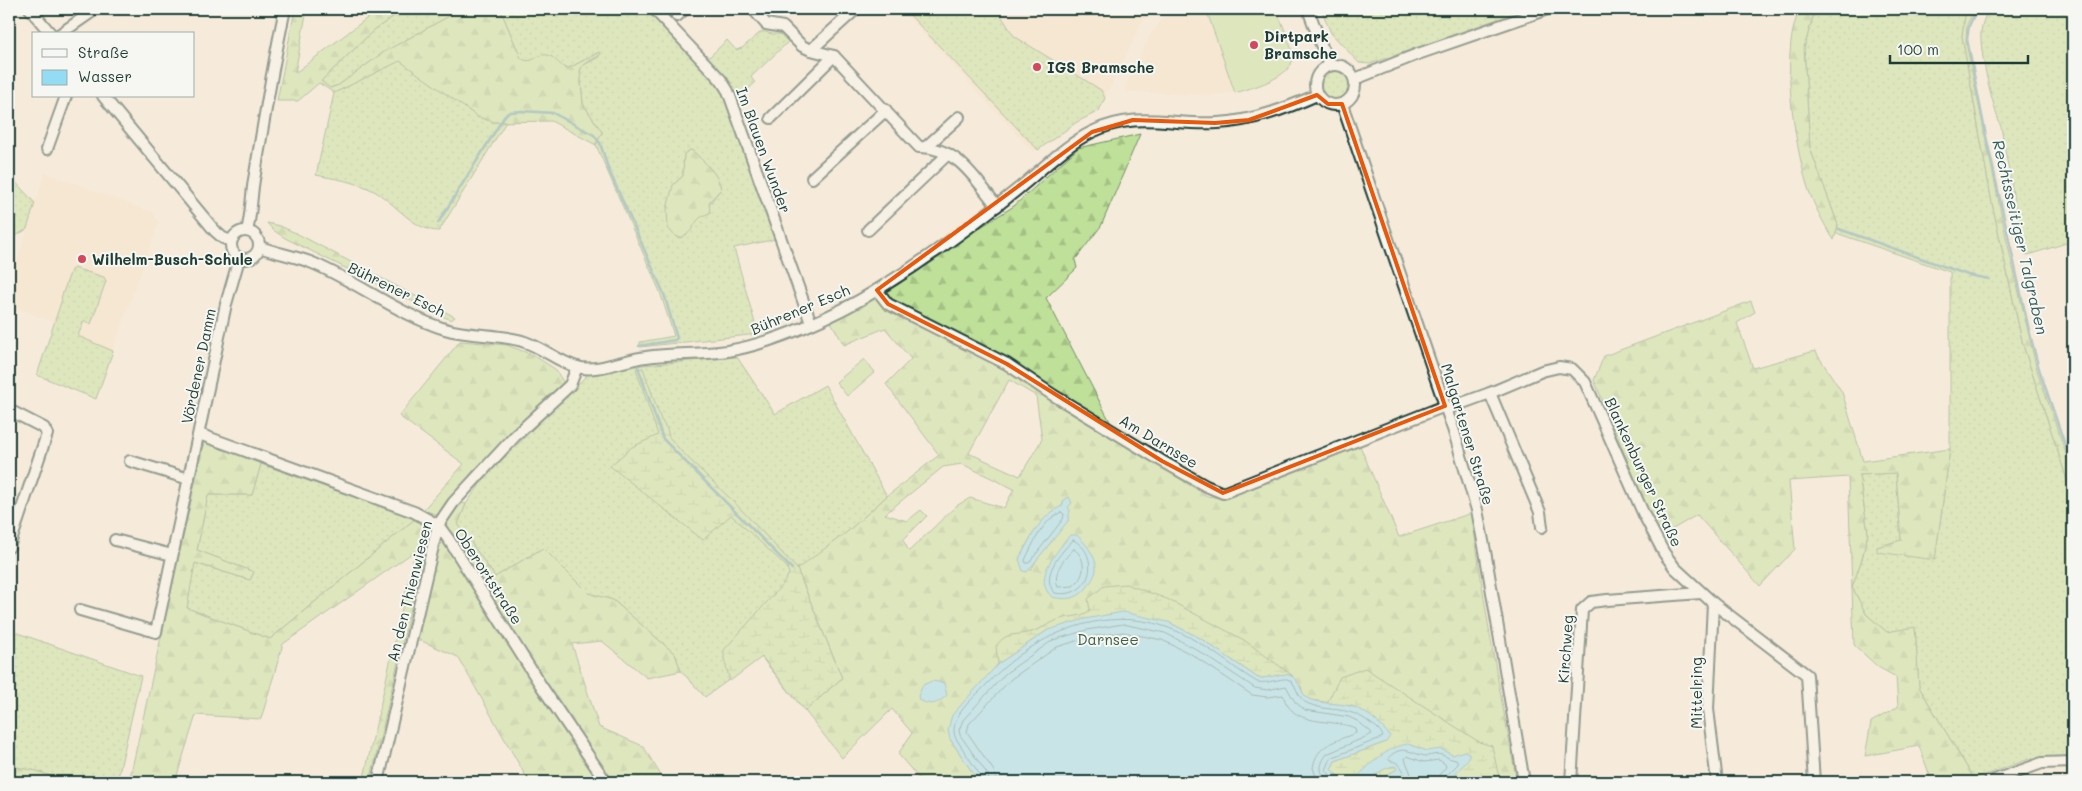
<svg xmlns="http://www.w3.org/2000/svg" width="2082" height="791" viewBox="0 0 2082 791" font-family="Mali,sans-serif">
<defs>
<pattern id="grass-dots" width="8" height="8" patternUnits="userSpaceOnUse" patternTransform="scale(1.25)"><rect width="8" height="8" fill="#bfe099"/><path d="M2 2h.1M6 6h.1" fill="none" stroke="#a4c184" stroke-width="1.8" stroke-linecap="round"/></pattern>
<pattern id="forest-firs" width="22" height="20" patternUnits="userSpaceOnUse" patternTransform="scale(1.25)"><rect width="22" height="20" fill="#bfe099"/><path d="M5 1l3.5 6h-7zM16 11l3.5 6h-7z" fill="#a4c184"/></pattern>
<pattern id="wetland-marsh" width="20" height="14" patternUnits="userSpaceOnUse" patternTransform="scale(1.25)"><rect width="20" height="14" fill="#bfe099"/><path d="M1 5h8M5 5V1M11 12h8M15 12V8" fill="none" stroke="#a4c184"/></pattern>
</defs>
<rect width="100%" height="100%" fill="#f5ebdb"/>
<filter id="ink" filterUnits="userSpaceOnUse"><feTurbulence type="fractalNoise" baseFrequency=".02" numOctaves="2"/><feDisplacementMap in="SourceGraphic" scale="10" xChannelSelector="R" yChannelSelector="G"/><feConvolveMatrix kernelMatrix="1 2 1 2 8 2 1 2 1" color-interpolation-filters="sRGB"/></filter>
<g filter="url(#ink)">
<!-- built -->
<g fill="#f5e3ca">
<path d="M900 9H1155L1143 21 1099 111 1077 122 1033 153Z"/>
<path d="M1169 9H1206L1235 93 1211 96 1131 92 1125 94 1124 88 1149 36Z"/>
<path d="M45 172 153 212 159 223 113 351 53 326 54 323 18 309 16 311 9 308V285Z"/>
</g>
<!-- grass -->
<g fill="url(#grass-dots)" stroke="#6f8e66" fill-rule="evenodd">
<path d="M404 9H462L384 52 339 85 329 88 321 81 374 30Z"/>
<path d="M500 9H648L713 79 727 100 776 239 734 248 758 334 640 347V342L674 336 660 292 596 145 602 132 583 104 580 71 582 66 599 57V52L567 69 540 56C534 61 528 63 521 59ZM690 150 693 151C703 162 719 174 721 189L695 222 673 185 683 176 684 155Z"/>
<path d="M904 9H997L1014 36 1101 90 1105 98 1099 111 1077 122 1038 150Z"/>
<path d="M1321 9H1526L1370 64 1359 63 1331 33Z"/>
<path d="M1815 9H1966L1962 36 1992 203 2023 345 2073 498V758H2032L1974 779 1919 687 1915 628 1887 632 1866 614 1852 587 1862 559 1868 533 1859 475 1896 473 1901 540 1877 547 1935 559 1950 449V272L1836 233 1838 225 1810 148 1804 48Z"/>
<path d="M1989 9H2073V241L2028 255 2025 254 2023 250 2001 127C1993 107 1979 52 1981 31 1982 23 1985 16 1989 9Z"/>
<path d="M762 31 772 34H783L789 41 751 77 755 83 738 99 706 60 727 40 736 50 742 48Z"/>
<path d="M400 60 478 117 494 122H506L439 231C413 231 394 201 372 190 354 181 335 179 316 175L334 93Z"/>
<circle cx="1335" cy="85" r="15"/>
<path d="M9 175 35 203 27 229 11 239 9 237Z"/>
<path d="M74 268 104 277 106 281 91 324 84 321 78 336 113 351 96 399 37 375 62 299 61 298 71 270Z"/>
<path d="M737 357 775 414 825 385 887 496 847 532 805 711 761 657 705 697 681 671 675 654 613 600 588 593 543 548 495 577 458 524 466 504 486 476 588 374 643 365Z"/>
<path d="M261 464 415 519 270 639 187 608 194 563 250 580 254 572 197 550 208 495H252Z"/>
<path d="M9 630 141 676 117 782H66L37 771 9 766Z"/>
</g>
<!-- forest -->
<g fill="url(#forest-firs)" stroke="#6f8e66" fill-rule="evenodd">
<path d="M295 9H307L295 73 379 9H404L374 30 321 81 330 88 339 85 384 52 462 9H500L521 58C532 66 537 53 547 55 555 56 559 66 567 69L600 52 601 54 582 66 580 71 583 104 602 132 596 145 551 121 494 122 478 117 400 61 334 93 319 83 298 101H277Z"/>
<path d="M1800 9H1815L1804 48 1810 148 1838 225 1834 240C1823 223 1813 204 1807 185 1794 141 1779 50 1800 9Z"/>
<path d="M1966 9H1975L1967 25 1966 43 2006 237 2037 370 2073 474V498L2023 345 1992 203 1962 36Z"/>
<path d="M1140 134 1101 226 1075 260 1077 268 1046 298 1120 441 1207 496 1220 498 1360 446 1399 537 1472 513C1483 603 1500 693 1517 782H1344L1352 706 1310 700 1303 695 1301 686 950 739 979 782H922L898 754 912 733 892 709 842 758 805 711 842 678 797 569 847 532 887 496 939 455 886 384 911 359 885 328 844 345 831 322 1014 206 1078 148ZM1009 380 1036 396 1042 439 1020 476 969 453ZM962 464 1014 489 1004 508 970 498 956 506 909 551 903 540 927 516 921 510 907 521 885 514 943 467ZM1062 506 1053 540 1037 559 1031 570 1019 559C1030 538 1040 517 1062 506Z"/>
<path d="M690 150 693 151C703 161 719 174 721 189L709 202 710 213C690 219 698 231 680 238L674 235 668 228 667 209 673 185 683 176 684 154Z"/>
<path d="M267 223 280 226 296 233 455 317 451 320 440 315 285 238 273 230Z"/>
<path d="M1751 301 1755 312 1737 323 1753 368 1815 351 1842 392 1863 461 1950 449 1935 560 1877 552V547L1901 540 1896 473 1859 475 1868 533 1862 559 1852 587 1866 614 1887 632 1915 627 1919 687 1974 779 1965 782H1932L1919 746 1865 756 1871 722 1898 707 1896 677 1878 667 1854 645 1848 477 1789 481 1795 549 1760 586 1697 515 1659 537 1594 380 1604 356Z"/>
<path d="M460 341 507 345 533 355 555 369 564 383 473 471 438 515 423 510 464 464 399 416Z"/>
<path d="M204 442 261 464 252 495H208L197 550 254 572 250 580 195 563 187 608 270 639 415 519 429 530 431 538 416 585 370 782H363L415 551 283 644 261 719 196 715 175 782H129Z"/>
<path d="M461 503 466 504 458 524 495 577 543 548 588 593 613 600 675 654 681 671 647 678 602 641 572 644 599 727 643 746 665 782H529L458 657 417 639 441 536 446 523Z"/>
<path d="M9 766 37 771 66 782H9Z"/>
</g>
<!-- wetland -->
<g fill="url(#wetland-marsh)" stroke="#6f8e66">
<path d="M643 368 661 420 667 429 669 437 682 452 734 502 797 569 842 678 805 711 762 657 730 681 724 659V650L783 584 789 574 787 567 731 515 703 540 610 466 632 447 658 435 636 369Z"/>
<path d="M1126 584 1167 599 1244 640 1293 676C1282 672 1270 679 1258 678L1200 638 1168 622 1048 630 998 664 996 646C1008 630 1015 637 1031 632 1041 629 1050 623 1060 619 1071 616 1083 617 1090 610L1088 599 1104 586Z"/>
<path d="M1365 668 1479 742 1492 746 1500 782H1344L1331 769 1335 761 1386 742 1352 706 1327 703 1340 677Z"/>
</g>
<!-- garden -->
<g fill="#bfe099" stroke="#6f8e66">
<path d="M1206 9H1276C1280 18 1293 49 1293 57 1292 78 1251 88 1235 93Z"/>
<path d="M864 359 875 372 847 396 836 382Z"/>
</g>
<!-- water -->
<g fill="#93dcf4" stroke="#659ca7">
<path d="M1069 497 1072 503 1068 507 1070 510 1068 521 1027 572 1023 571 1019 559C1031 538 1039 517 1062 506L1064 500Z"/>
<path d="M1070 535H1077C1085 543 1097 556 1096 569 1096 574 1092 580 1090 583 1081 598 1069 601 1052 597 1031 578 1058 551 1070 535Z"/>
<path d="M1123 612 1168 622 1200 638 1258 678C1268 679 1282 672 1289 675 1302 679 1299 696 1311 700 1324 704 1337 703 1350 706 1366 710 1380 723 1390 736L1386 742 1335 761 1331 769 1344 782H979L950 739 948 730 952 715 998 664 1048 630 1085 619Z"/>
<path d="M932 681 944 683 947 695C936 705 932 706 919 700L918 696 923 685Z"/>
<path d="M1408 744 1427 751 1441 749 1453 755 1464 751 1469 753V759L1448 781 1449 782H1398L1399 776 1384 782 1379 781 1381 778 1397 769 1395 766C1380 767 1374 781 1358 782L1356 778C1370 764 1387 747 1408 744Z"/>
</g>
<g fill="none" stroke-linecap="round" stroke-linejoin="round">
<!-- shore -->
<g stroke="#4d7d81" stroke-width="1">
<path d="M1061 512 1064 514 1063 519 1029 563H1026L1025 560C1034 542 1042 521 1061 512Z"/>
<path d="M1073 540C1101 553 1093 600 1055 593 1039 577 1061 552 1073 540Z"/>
<path d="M1074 549C1087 559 1086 576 1073 586L1058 587C1052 573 1064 558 1074 549Z"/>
<path d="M983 782 982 778 955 737C949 716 973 699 986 685 1031 636 1101 604 1166 627 1200 638 1227 664 1257 682 1268 684 1281 678 1287 679 1297 681 1296 700 1309 704 1332 713 1348 705 1370 723 1376 727 1381 730 1383 737L1331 758 1326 770 1336 782"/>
<path d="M989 782 988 775 960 735 959 730 963 720 1006 673 1053 640 1087 630 1123 624 1165 633 1194 648 1255 688 1267 690 1286 686 1295 702 1305 710 1349 717 1359 722 1371 732 1372 734 1327 754C1319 765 1319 771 1327 782"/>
<path d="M997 782 994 771 967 732 969 724 1011 679 1057 647 1089 637 1123 632 1162 640 1191 654 1252 695 1267 697 1283 695C1284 698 1285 702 1288 706 1302 726 1335 719 1355 728L1356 733C1337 741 1316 744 1313 768L1318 782"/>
<path d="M1403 782C1407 772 1400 761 1390 761L1388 758C1403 743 1410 754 1426 756 1431 756 1437 753 1442 755 1448 757 1451 760 1457 760L1458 764 1445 777 1443 782"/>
<path d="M1410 782 1411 774 1405 759 1407 756 1424 762 1439 760 1445 764 1446 767 1439 775 1437 782"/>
</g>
<!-- stream -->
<g stroke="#659ca7" stroke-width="2.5">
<path d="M1977 9 1969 26 1967 39 1986 136 2029 330 2039 369 2073 468"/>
<path d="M438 223 506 114 510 112 522 111 553 113 594 135 600 143 608 168 664 294 677 338 675 340 639 346"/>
<path d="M1839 229 1968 275 1989 279"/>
<path d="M638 367 663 439 792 569"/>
</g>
<defs>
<g id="minor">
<path d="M30 9 51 34"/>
<path d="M654 9 721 80 728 91 811 323"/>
<path d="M753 9 766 24 783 27 802 46 811 50 834 56 919 147C958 147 975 179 997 206"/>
<path d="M1308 9 1329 66"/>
<path d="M677 16 685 9"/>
<path d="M60 34 96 9"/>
<path d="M811 50 856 9"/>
<circle cx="1335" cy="85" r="20"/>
<path d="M1355 79 1418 54 1548 9"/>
<path d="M103 96 215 231 223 238 231 241"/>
<path d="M1342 104 1454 432 1477 510 1485 551 1524 782"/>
<path d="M771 118 834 56"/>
<path d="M926 147 959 117"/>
<path d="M47 149 66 96"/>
<path d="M812 178 886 110"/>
<path d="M868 230 948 154"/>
<circle cx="245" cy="245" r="14"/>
<path d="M247 231C252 212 251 193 255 174 264 119 273 64 285 9"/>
<path d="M260 247C276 253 294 256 310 262 355 280 399 315 445 329 471 337 499 333 525 342 543 348 559 362 577 367 598 373 625 359 646 357 673 353 700 355 727 351 772 344 837 315 877 290 924 261 975 224 1018 189 1042 170 1065 145 1092 132 1137 110 1172 126 1218 123 1253 121 1285 109 1317 95"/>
<path d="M877 290 888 304 1007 364 1053 395 1162 461 1206 486 1223 493 1445 406"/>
<path d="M1490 393 1540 512 1542 527"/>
<path d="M1446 409 1490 393 1542 371 1559 367 1572 369 1585 382 1644 515 1664 553 1675 568 1713 603 1807 675 1814 782"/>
<path d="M9 410 44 428 47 434 9 547"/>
<path d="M199 434 414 512 438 525 449 540 540 684 606 782"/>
<path d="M130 461 189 479"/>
<path d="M115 540 172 555"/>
<path d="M1713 603 1708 709 1717 782"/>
<path d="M80 610 156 632 226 304 239 259"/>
<path d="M378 782 438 525 453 503 515 436 570 385 577 367"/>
<path d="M1571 782 1582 610 1591 602 1607 600 1701 593"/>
<path d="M1989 782 2042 763 2073 762"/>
</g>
</defs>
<!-- minor casing -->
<use href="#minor" stroke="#1f3d34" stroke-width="14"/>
<!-- minor -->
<use href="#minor" stroke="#f6f6f2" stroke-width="10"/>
</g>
</g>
<!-- marked area -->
<path d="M0 0H2082V791H0ZM1317 95 1328 104H1342L1445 406 1223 493 1162 461 1007 364 888 304 877 290 1092 132 1133 120 1215 123 1249 120Z" fill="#f5ebdb" fill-opacity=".55" fill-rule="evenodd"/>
<path fill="none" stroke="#e8590c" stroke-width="4" stroke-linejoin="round" d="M1317 95 1328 104H1342L1445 406 1223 493 1162 461 1007 364 888 304 877 290 1092 132 1133 120 1215 123 1249 120Z"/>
<!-- markers -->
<g fill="#d1495b" stroke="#f6f6f2" stroke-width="2">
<circle cx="1254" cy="45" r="5"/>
<circle cx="1037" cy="67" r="5"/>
<circle cx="82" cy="259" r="5"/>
</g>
<g text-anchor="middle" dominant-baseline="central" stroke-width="4" stroke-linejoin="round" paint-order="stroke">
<!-- poi labels -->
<g font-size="15" font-weight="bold" fill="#1f3d34" stroke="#f6f6f2" text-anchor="start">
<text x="1264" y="36">Dirtpark<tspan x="1264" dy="17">Bramsche</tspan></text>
<text x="1047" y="67">IGS Bramsche</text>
<text x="92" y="259">Wilhelm-Busch-Schule</text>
</g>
<!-- street labels -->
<g font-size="15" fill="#1f3d34" stroke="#f6f6f2">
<text transform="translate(764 150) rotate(70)">Im Blauen Wunder</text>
<text transform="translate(397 289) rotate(26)">Bührener Esch</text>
<text transform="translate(800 309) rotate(-23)">Bührener Esch</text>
<text transform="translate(198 366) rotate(-78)">Vördener Damm</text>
<text transform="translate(1468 434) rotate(73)">Malgartener Straße</text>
<text transform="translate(1159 441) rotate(31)">Am Darnsee</text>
<text transform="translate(1644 472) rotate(65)">Blankenburger Straße</text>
<text transform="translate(489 576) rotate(57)">Oberortstraße</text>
<text transform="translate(409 591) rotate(-76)">An den Thienwiesen</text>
<text transform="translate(1565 649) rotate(-86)">Kirchweg</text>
<text transform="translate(1696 693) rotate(-90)">Mittelring</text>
</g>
<!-- park labels -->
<g font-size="15" fill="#3f5e48" stroke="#f6f6f2">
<text x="1108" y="639">Darnsee</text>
</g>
<!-- water labels -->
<g font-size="16" font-style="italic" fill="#365d5a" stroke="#f6f6f2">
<text transform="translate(2021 237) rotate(77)">Rechtsseitiger Talgraben</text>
</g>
</g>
<!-- margin -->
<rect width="2082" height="791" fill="none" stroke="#f6f6f2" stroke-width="30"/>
<rect x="15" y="15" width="2052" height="761" fill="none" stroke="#1f3d34" stroke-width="2" filter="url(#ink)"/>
<!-- legend -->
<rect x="32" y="32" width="162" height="65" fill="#f6f6f2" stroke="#a0aca6"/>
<rect x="42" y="49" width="25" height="8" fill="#f6f6f2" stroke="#a0aca6"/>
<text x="78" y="58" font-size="15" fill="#1f3d34">Straße</text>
<rect x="42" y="70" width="25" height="15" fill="#93dcf4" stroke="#a0aca6"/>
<text x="78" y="82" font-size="15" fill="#1f3d34">Wasser</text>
<!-- scale -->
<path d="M1890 55v8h138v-8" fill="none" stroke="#1f3d34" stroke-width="2.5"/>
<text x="1897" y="55" font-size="15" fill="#1f3d34" stroke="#f6f6f2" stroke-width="4" paint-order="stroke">100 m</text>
</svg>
